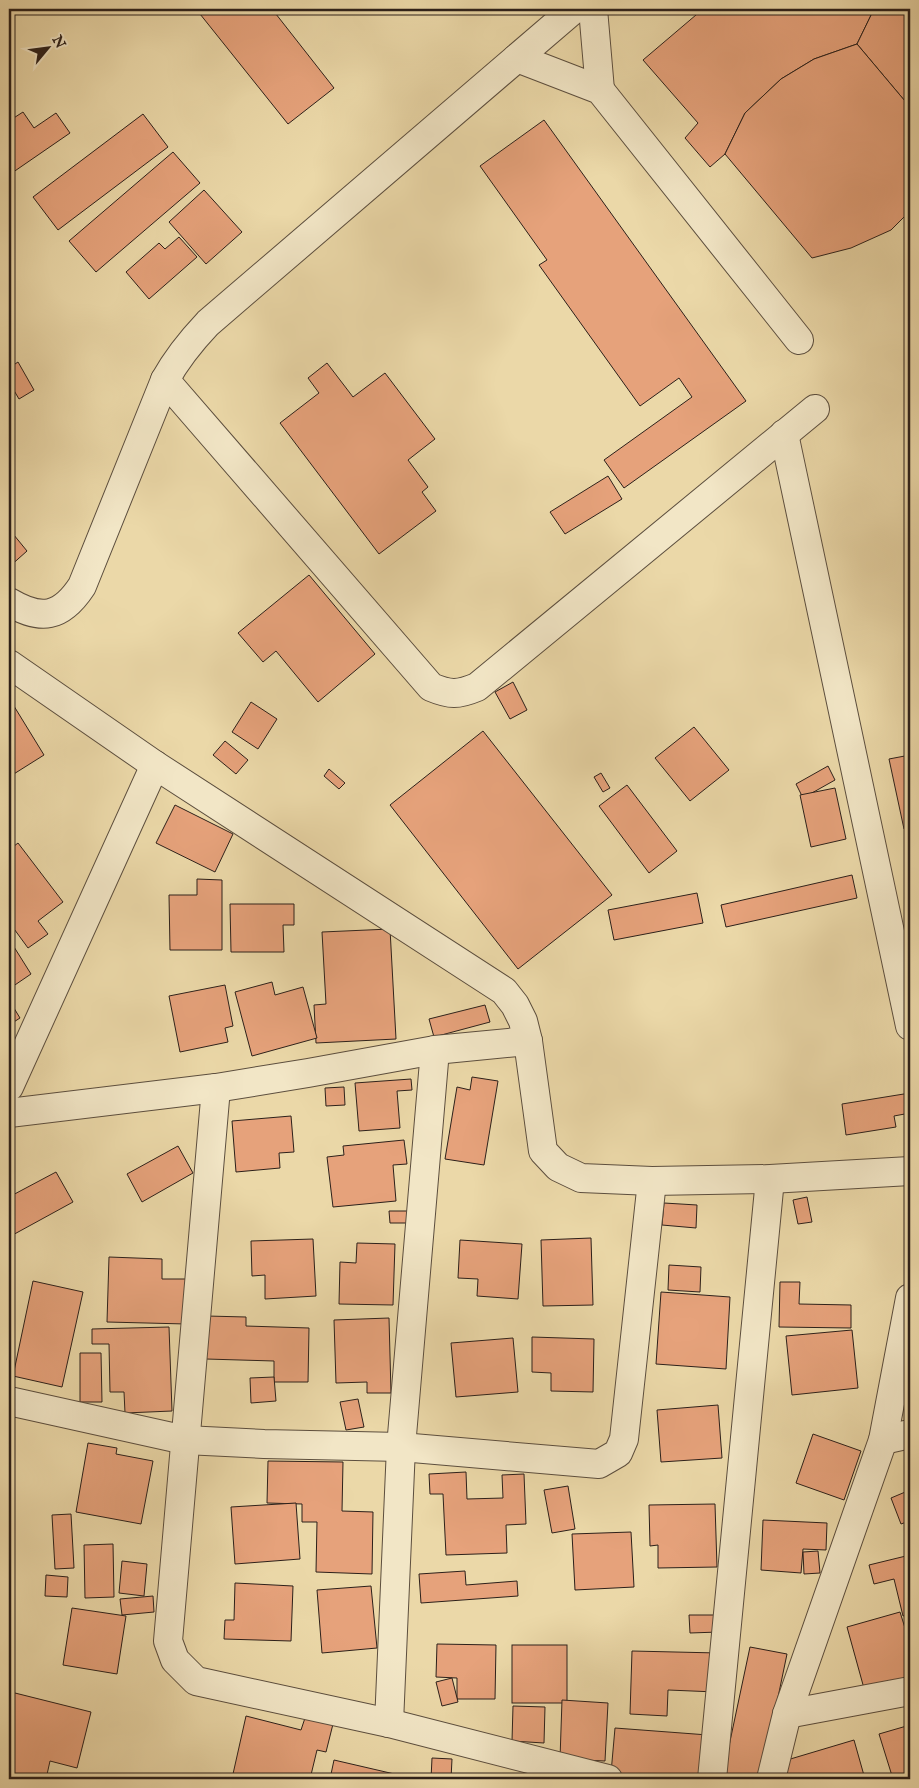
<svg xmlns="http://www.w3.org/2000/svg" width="919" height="1788" viewBox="0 0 919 1788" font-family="'IM FELL English',serif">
<rect width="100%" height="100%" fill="#ebd8a8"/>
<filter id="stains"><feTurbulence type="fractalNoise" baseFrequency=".004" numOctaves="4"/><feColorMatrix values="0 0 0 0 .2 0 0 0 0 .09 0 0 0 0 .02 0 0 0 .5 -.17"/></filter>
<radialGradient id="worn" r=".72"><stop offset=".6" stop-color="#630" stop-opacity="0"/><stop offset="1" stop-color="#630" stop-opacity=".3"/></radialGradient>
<!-- building -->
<g fill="#e6a27b" stroke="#2c201a">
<path d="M196 9H272L334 88 288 124Z"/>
<path d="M703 9H874L857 44 814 59 781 79 745 113 725 154 710 167 685 138 698 123 643 60Z"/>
<path d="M874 9H910V107L857 44Z"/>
<path d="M857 44 910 107V211L891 230 851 248 812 258 725 154 745 113 781 79 814 59Z"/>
<path d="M23 112 34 128 56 113 70 133 9 175V121Z"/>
<path d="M143 114 168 147 58 230 33 197Z"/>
<path d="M544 120 746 401 624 488 604 460 692 397 679 378 640 406 539 265 547 260 480 166Z"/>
<path d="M173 152 200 183 96 272 69 241Z"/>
<path d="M204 190 242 232 206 264 169 222Z"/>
<path d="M179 237 197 257 149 299 126 272 159 243 165 249Z"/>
<path d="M18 362 34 390 19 399 9 382V368Z"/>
<path d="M327 363 353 397 385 373 435 439 408 460 428 487 422 492 436 511 379 554 280 423 319 393 308 378Z"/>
<path d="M608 476 622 499 565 534 550 512Z"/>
<path d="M9 529 27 551 9 567Z"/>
<path d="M309 575 375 654 318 702 276 651 263 662 238 633Z"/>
<path d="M513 682 527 710 510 719 495 692Z"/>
<path d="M9 698 44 755 9 777Z"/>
<path d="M251 702 277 719 258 749 232 732Z"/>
<path d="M694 727 729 770 690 801 655 758Z"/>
<path d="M483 731 612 895 518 969 390 805Z"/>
<path d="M225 741 248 760 236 774 213 755Z"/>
<path d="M910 755V827L904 829 889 759Z"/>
<path d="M828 766 835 780 803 798 796 784Z"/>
<path d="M329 769 345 783 339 789 324 776Z"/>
<path d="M601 773 610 788 603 792 594 777Z"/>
<path d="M627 785 677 851 649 873 599 806Z"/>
<path d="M835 788 846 839 811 847 800 795Z"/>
<path d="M175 805 233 834 215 872 156 843Z"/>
<path d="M18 843 63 902 38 921 48 934 28 948 9 922V850Z"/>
<path d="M852 875 857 898 726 927 721 905Z"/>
<path d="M197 879 222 880V950H170L169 895H197Z"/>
<path d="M697 893 703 923 614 940 608 910Z"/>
<path d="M230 904H294V925H283L284 952H231Z"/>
<path d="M390 929 396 1039 316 1043 314 1005 326 1004 322 932Z"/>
<path d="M9 939 31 974 9 989Z"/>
<path d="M272 982 275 995 303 987 317 1038 252 1056 235 992Z"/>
<path d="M225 985 233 1026 225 1028 228 1042 180 1052 169 996Z"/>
<path d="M9 1000 20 1018 9 1025Z"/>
<path d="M485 1005 490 1022 434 1037 429 1019Z"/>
<path d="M472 1077 498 1081 484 1165 445 1159 457 1087 470 1090Z"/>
<path d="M411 1079 412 1090 397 1091 400 1128 359 1131 355 1083Z"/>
<path d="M344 1087 345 1105 326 1106 325 1088Z"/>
<path d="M910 1093V1113L894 1116 896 1127 846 1135 842 1104Z"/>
<path d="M291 1116 294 1152 279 1153 280 1168 236 1172 232 1121Z"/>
<path d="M404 1140 407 1164 393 1165 396 1201 333 1207 327 1157 344 1155 343 1146Z"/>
<path d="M178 1146 193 1173 142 1202 127 1174Z"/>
<path d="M56 1172 73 1202 9 1237V1197Z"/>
<path d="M807 1197 812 1222 798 1224 793 1200Z"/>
<path d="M664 1203 697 1205 696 1228 662 1225Z"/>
<path d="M389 1211H408L409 1223H390Z"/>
<path d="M591 1238 593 1305 543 1306 541 1240Z"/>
<path d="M313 1239 316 1296 265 1299V1275L252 1276 251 1241Z"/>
<path d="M460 1240 522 1244 518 1299 477 1296 478 1279 458 1278Z"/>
<path d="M357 1243 395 1244 393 1305 339 1304 340 1262 356 1263Z"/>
<path d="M109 1257 162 1259V1279H187L186 1324 107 1322Z"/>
<path d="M669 1265 701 1267 700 1292 668 1290Z"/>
<path d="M33 1281 83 1292 62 1387 13 1376Z"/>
<path d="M780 1282H800L799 1304 851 1305V1328L779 1327Z"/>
<path d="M661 1292 730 1297 726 1369 656 1364Z"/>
<path d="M207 1316 246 1317V1326L309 1328 308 1382H274V1361L206 1359Z"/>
<path d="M389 1318 391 1393H367V1382L336 1383 334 1320Z"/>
<path d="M169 1327 172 1411 125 1413 124 1392H110L109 1344H92V1329Z"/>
<path d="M852 1330 858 1388 792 1395 786 1336Z"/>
<path d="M532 1337 594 1339 593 1392 551 1391V1373L532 1372Z"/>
<path d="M513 1338 518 1392 456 1397 451 1343Z"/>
<path d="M80 1353H101L102 1402H80Z"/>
<path d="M274 1377 276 1401 251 1403 250 1378Z"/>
<path d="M358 1399 364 1427 346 1430 340 1402Z"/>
<path d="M718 1405 722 1458 661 1462 657 1410Z"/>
<path d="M813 1434 861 1451 844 1500 796 1483Z"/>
<path d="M88 1443 117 1448 116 1454 153 1461 141 1524 76 1512Z"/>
<path d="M268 1461 343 1462 342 1511 373 1512 372 1574 316 1572 317 1522H302V1504L267 1503Z"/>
<path d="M466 1472 467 1499 503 1498 502 1475 524 1474 526 1524 506 1525 507 1553 446 1555 443 1494H430L429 1474Z"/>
<path d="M568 1486 575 1529 552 1533 544 1490Z"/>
<path d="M910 1490V1525L909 1521 901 1524 891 1498Z"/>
<path d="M296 1503 300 1559 235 1564 231 1507Z"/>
<path d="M715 1504 717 1567 658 1568V1545L650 1546 649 1505Z"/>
<path d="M71 1514 74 1568 55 1569 52 1515Z"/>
<path d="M763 1520 827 1523 826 1550 803 1549 801 1573 761 1570Z"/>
<path d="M631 1532 634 1587 575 1590 572 1534Z"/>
<path d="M113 1544 114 1597 85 1598 84 1545Z"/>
<path d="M818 1551 820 1573 804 1574 803 1552Z"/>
<path d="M910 1555V1614L903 1616 894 1579 874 1584 869 1565Z"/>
<path d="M122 1561 147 1564 144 1596 119 1593Z"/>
<path d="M465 1571 466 1585 517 1581 518 1596 421 1603 419 1574Z"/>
<path d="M46 1575 68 1577 67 1597 45 1596Z"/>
<path d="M235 1583 293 1586 291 1641 224 1639 225 1620H234Z"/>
<path d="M371 1586 377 1648 322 1653 317 1590Z"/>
<path d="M153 1596 154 1612 122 1615 120 1599Z"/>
<path d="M72 1608 126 1616 117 1674 63 1665Z"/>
<path d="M900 1612 905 1628 910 1626V1680L865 1692 847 1627Z"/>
<path d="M689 1615H718L719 1632 690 1633Z"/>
<path d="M437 1644 496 1645 495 1699H457V1678L436 1677Z"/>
<rect x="512" y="1645" width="55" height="58"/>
<path d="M750 1647 787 1654 761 1779H722Z"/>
<path d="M632 1651 718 1653 716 1692 668 1690 667 1716 630 1714Z"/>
<path d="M452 1678 458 1702 442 1706 436 1682Z"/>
<path d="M11 1692 91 1712 77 1768 50 1761 46 1779H19L9 1777V1764L11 1754H9V1702Z"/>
<path d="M562 1700 608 1703 605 1761 560 1759Z"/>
<path d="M513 1706 545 1707 544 1743 512 1741Z"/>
<path d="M246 1716 301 1730 305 1718 333 1724 326 1752 317 1750 310 1779H256L233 1774Z"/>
<path d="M910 1725V1776L900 1779H893L879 1734Z"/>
<path d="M615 1728 708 1735 705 1779 611 1773Z"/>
<path d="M854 1740 865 1779H782L777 1763Z"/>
<path d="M432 1758 452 1759 451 1779H431Z"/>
<path d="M334 1760 403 1776 402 1779H330Z"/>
</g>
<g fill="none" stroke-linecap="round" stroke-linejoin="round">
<defs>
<g id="minor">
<path d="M593 9 600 90"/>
<path d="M517 58 600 90 799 340"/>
<path d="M165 380 431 687C450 695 458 695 477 687L815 409"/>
<path d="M784 434 910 1026"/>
<path d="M9 602C41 621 61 618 82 586L165 380C177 358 191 341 208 323L574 9"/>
<path d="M9 664 155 765 504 991 515 1005 523 1021 528 1041 543 1151 558 1167 581 1178 652 1181 770 1179 910 1171"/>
<path d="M9 1087 155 765"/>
<path d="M216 1088 168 1641 175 1660 196 1681 389 1723 608 1779"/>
<path d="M9 1113 216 1088 308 1073 435 1050 528 1041"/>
<path d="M9 1401 185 1440 264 1444 401 1447 599 1464 618 1453 624 1439 652 1181"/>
<path d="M883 1440 910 1434"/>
<path d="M787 1714 910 1691"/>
<path d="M389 1723 401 1447 435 1050"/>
<path d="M712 1779 770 1179"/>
<path d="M771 1779 787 1714 883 1440 910 1298"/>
</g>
</defs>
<!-- minor casing -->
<use href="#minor" stroke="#5c4e3e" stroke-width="30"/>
<!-- minor -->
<use href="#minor" stroke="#f2e6c6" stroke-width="28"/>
</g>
<!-- margin -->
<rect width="919" height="1788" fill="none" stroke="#ebd8a8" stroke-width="30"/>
<rect x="10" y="10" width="899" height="1768" fill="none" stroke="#2c201a" stroke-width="2.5"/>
<rect x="15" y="15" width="889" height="1758" fill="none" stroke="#2c201a"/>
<!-- north arrow -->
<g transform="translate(48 48) rotate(61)" stroke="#f2e6c6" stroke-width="4" paint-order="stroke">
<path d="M0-4L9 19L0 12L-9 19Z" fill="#2c201a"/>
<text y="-8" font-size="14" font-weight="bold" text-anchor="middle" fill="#2c201a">N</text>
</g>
<rect width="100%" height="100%" filter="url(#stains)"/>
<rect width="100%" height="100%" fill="url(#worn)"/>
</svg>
